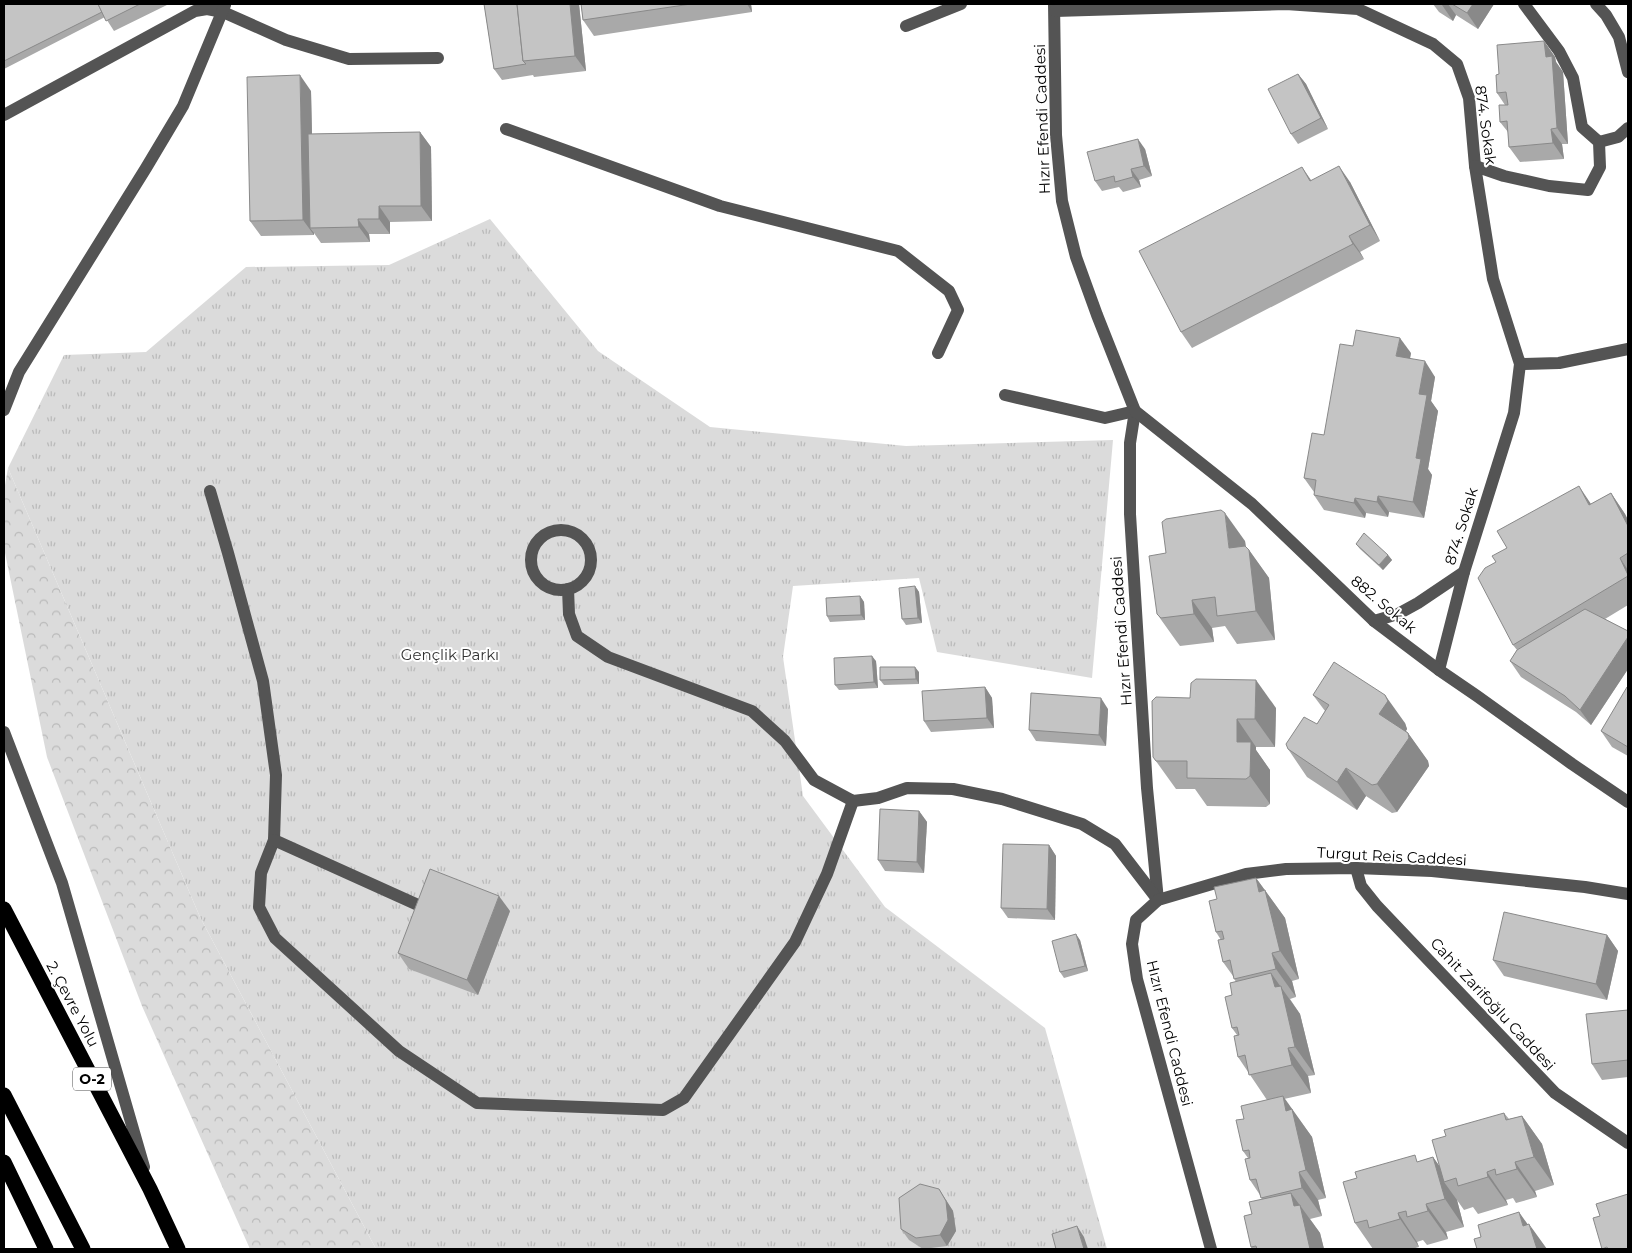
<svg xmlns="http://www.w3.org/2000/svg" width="1632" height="1253" viewBox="0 0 1632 1253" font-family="Montserrat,sans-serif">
<defs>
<pattern id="forest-crowns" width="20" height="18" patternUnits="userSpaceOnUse" patternTransform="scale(1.25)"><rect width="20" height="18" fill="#dbdbdb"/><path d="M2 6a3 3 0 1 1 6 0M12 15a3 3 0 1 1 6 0" fill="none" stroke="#bababa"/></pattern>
<pattern id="park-tufts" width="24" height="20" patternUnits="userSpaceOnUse" patternTransform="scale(1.25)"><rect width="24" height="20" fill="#dbdbdb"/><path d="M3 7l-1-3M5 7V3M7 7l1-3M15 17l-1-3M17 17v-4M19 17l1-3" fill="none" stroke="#bababa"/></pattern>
</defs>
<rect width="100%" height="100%" fill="#fff"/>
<!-- forest -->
<path fill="url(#forest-crowns)" d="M8 468 200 917 376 1249H250L142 1006 47 757 4 548V491Z"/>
<!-- park -->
<path fill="url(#park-tufts)" d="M490 219 598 351 710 427 906 446 1113 440 1092 678 937 652 919 578 793 586 783 657 803 796 885 907 1045 1028 1107 1249H376L200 917 8 468 64 355 146 352 246 267 389 265Z"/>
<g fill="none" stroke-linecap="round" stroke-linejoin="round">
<!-- minor -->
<g stroke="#545454" stroke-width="12">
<path d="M1054 4 1056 135 1062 201 1076 257 1097 315 1135 411 1130 443V514L1147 788 1158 900"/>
<path d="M1596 4 1606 15 1619 37 1628 72"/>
<path d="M1055 11 1286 4 1358 9 1433 44 1457 64 1469 98 1475 166 1493 279 1520 364 1514 413 1464 572 1439 670"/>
<path d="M906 26 961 4"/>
<path d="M4 115 195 11 207 9 223 12 286 40 349 59 438 58"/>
<path d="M506 129 720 206 898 251 949 291 958 310 938 353"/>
<path d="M1599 142 1618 137 1628 128"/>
<path d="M1475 166 1504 176 1549 186 1588 190 1600 167 1599 142 1582 127 1573 78 1559 51 1524 4"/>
<path d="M1520 364 1559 363 1628 349"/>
<path d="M1005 395 1105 418 1135 411"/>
<path d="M4 410 19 372 146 168 183 106 225 5"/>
<path d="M1135 411 1252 504 1374 621 1439 670 1477 696 1572 764 1628 802"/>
<path d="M210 491 228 553 263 681 276 775 274 840 261 873 259 907 275 938 399 1051 477 1103 663 1110 684 1098 795 942 827 874 853 801"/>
<circle cx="561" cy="560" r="30"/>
<path d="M568 589 569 614 577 636 608 657 752 711 785 741 814 780 853 801 878 798 907 788 953 789 1002 799 1082 824 1115 844 1158 900"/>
<path d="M1374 621 1398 614 1418 603 1464 572"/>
<path d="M4 732 62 883 144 1167"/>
<path d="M274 840 418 905"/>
<path d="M1356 868 1361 886 1377 906 1555 1093 1628 1143"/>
<path d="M1211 1249 1137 979 1132 944 1136 920 1158 900 1246 874 1286 869 1356 868 1432 871 1585 887 1628 894"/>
</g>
<!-- highway -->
<g stroke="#000" stroke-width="15">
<path d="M4 909 150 1189 178 1249"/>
<path d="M4 1095 83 1249"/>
<path d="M4 1162 46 1249"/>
</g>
</g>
<!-- wall -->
<g fill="#a9a9a9">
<path d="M4 4H169L114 31 105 17 4 69Z"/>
<path d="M484 4H579L586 71 534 77 533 75 502 80 494 69Z"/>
<path d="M581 4H751L752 12 594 36 583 20Z"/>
<path d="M1433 4H1494L1478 29 1456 15 1453 21 1439 12Z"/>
<path d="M1544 41 1555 57 1556 62 1563 72 1568 144H1562L1564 159 1520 162 1509 147 1508 132 1500 122 1505 105 1497 93 1499 74Z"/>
<path d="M1298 74 1306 84 1328 129 1298 144 1291 134Z"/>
<path d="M311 91 312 134 420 132 431 147 432 221 390 222V234H369L370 242 321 243 314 233V235L261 236 250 221Z"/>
<path d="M1145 149 1152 176 1139 180 1141 187 1123 192 1119 187 1102 191 1095 181Z"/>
<path d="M1311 180 1350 182 1380 241 1360 252 1364 259 1192 348 1181 332Z"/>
<path d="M1411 353 1410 359 1435 377 1431 401 1438 411 1428 469 1432 475 1424 518 1389 512 1388 517 1366 513 1365 518 1324 510 1314 495V492L1304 478 1324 435Z"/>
<path d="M1611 493 1625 514 1628 520V605L1605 619 1628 631V669L1591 725 1576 712 1521 677 1510 661 1517 650 1513 645 1591 504Z"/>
<path d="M1245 541 1246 547 1249 550 1269 578 1275 640 1237 644 1225 626 1212 628 1214 642 1180 646 1177 642 1157 614Z"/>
<path d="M1356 544 1388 555 1392 560 1383 570 1360 549Z"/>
<path d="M915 586 919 592 922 623 906 625 902 619Z"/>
<path d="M860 596 864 602 865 620 830 622 827 616Z"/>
<path d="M876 661 878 688 839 690 835 685Z"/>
<path d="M919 672V684L884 685 880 680Z"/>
<path d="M985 687 992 698 994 728 931 732 924 721Z"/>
<path d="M1628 688V756L1612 747 1601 731Z"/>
<path d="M1313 695 1405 723 1407 729 1406 731 1408 733 1428 761 1429 766 1397 812 1392 813 1366 796 1357 810 1307 777 1288 749 1317 724 1325 711Z"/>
<path d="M1152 701 1276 708 1275 747H1256V750L1270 770V804L1266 807 1207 806 1195 789H1176L1153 757Z"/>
<path d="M1108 709 1106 746 1036 741 1029 730Z"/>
<path d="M919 811 927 822 924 873 885 871 878 860Z"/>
<path d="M1049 845 1056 856 1055 920 1008 918 1001 908Z"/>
<path d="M1256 878 1285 918 1299 979 1292 981 1296 997 1290 999 1300 1014 1315 1075 1308 1076 1311 1093 1284 1099 1312 1137 1326 1198 1318 1200 1322 1216 1310 1219 1320 1233 1324 1249H1252L1251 1247 1252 1214 1262 1199 1260 1195 1250 1180 1248 1158 1243 1151 1244 1119 1267 1100 1238 1057 1237 1035 1232 1028V995L1236 982 1233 976 1223 962 1221 940 1216 932 1217 899Z"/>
<path d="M510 911 478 995 409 969 398 953Z"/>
<path d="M1607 935 1618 951 1607 1000 1504 976 1493 960Z"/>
<path d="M1080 940 1088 971 1064 978 1060 972Z"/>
<path d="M1628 1010V1077L1602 1080 1592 1064Z"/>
<path d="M1504 1113 1509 1119 1522 1116 1542 1144 1554 1185 1535 1191 1537 1197 1516 1203 1513 1198 1506 1200 1508 1205 1478 1214 1473 1207 1464 1210 1457 1200 1464 1227 1446 1232 1448 1239 1427 1245 1423 1240 1417 1242 1419 1247 1412 1249H1373L1355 1223 1420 1161 1433 1157 1440 1167 1446 1136Z"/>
<path d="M946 1200 953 1211 956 1231 947 1246 923 1249 909 1240 901 1229Z"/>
</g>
<!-- shaded-wall -->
<g fill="#898989">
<path d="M570 4H579L586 71 575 56Z"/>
<path d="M747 4H751L752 12Z"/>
<path d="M1443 4H1448L1456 15 1453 21 1442 5Z"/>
<path d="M1473 4H1494L1478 29 1467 13Z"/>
<path d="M1544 41 1555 57 1556 62 1563 72 1568 144 1557 128 1546 57Z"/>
<path d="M1298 74 1306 84 1328 129 1321 118Z"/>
<path d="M300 75 311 91 314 228H310L314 233V235L303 220Z"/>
<path d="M1551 129 1562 144 1564 159 1553 143Z"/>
<path d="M420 132 431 147 432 221 421 206Z"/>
<path d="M1138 139 1145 149 1152 176 1144 166Z"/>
<path d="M1339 166 1350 182 1380 241 1370 225Z"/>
<path d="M1302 167 1313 183 1310 181Z"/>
<path d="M1131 169 1139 180 1141 187 1133 177Z"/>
<path d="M379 206 390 222V234L379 219Z"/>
<path d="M358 219 369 234 370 242 359 227Z"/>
<path d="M1349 236 1360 252 1364 259 1353 244Z"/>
<path d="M1400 338 1411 353 1407 372 1396 356Z"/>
<path d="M1425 361 1435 377 1431 401 1438 411 1428 469 1432 475 1424 518 1413 502 1416 458 1419 394Z"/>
<path d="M1579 486 1593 507 1589 505Z"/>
<path d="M1611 493 1625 514 1628 520V526Z"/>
<path d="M1378 496 1389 512 1388 517 1377 502Z"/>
<path d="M1355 498 1366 513 1365 518 1354 503Z"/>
<path d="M1225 513 1245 541 1249 576 1229 548Z"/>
<path d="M1249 550 1269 578 1275 640 1256 611Z"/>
<path d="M1388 555 1392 560 1383 570 1379 565Z"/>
<path d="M1620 558 1628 570V575Z"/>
<path d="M915 586 919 592 922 623 918 618Z"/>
<path d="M860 596 864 602 865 620 861 615Z"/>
<path d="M1192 600 1212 628 1214 642 1194 614Z"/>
<path d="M1628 637V669L1591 725 1580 710Z"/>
<path d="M872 656 876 661 878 688 874 682Z"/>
<path d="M915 667 919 672V684L916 679Z"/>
<path d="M1256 680 1276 708 1275 747 1255 719Z"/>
<path d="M985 687 992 698 994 728 987 718Z"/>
<path d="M1385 695 1405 723 1407 729 1399 742 1379 714Z"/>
<path d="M1101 698 1108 709 1106 746 1099 735Z"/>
<path d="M1237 719 1256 747V750L1270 770V804L1250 776 1237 742Z"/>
<path d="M1408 733 1428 761 1429 766 1397 812 1377 784Z"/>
<path d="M1346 768 1366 796 1357 810 1337 782Z"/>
<path d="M919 811 927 822 924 873 917 862Z"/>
<path d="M1049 845 1056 856 1055 920 1047 909Z"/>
<path d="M1256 878 1285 918 1299 979 1280 951 1259 892Z"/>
<path d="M499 896 510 911 478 995 467 980Z"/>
<path d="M1076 934 1080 940 1088 971 1085 966Z"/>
<path d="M1607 935 1618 951 1607 1000 1596 984Z"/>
<path d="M1272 953 1292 981 1296 997 1276 969Z"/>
<path d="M1271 973 1300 1014 1315 1075 1295 1047 1275 987Z"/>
<path d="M1288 1048 1308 1076 1311 1093 1292 1065Z"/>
<path d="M1283 1096 1312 1137 1326 1198 1306 1170 1286 1111Z"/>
<path d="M1522 1116 1542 1144 1554 1185 1534 1157Z"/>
<path d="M1433 1157 1449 1180 1444 1182 1457 1200 1464 1227 1445 1199Z"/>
<path d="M1515 1162 1535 1191 1537 1197 1517 1169Z"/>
<path d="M1299 1172 1318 1200 1322 1216 1302 1188Z"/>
<path d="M1487 1172 1506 1200 1508 1205 1488 1177Z"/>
<path d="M939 1189 953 1211 956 1231 947 1246 940 1235Z"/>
<path d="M1291 1193 1320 1233 1324 1249H1310L1294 1206Z"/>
<path d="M1426 1204 1446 1232 1448 1239 1428 1211Z"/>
<path d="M1519 1212 1531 1229 1529 1224 1547 1249H1537L1523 1226Z"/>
<path d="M1398 1213 1417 1242 1419 1247 1400 1219Z"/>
<path d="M1077 1226 1084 1237 1088 1249H1084Z"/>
</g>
<!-- building -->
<g fill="#c4c4c4" stroke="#898989">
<path d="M4 4H98L102 12 4 61Z"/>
<path d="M98 4H140L106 21Z"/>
<path d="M484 4H517L523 61 526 64 494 69Z"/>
<path d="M517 4H570L575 56 523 61Z"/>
<path d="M581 4H691L583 20Z"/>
<path d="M1452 4H1473L1467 13Z"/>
<path d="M1544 41 1546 57 1552 56 1557 128 1551 129 1553 143 1509 147 1507 121 1500 122 1499 105H1508L1506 92 1497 93 1496 75 1499 74 1497 45Z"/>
<path d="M1298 74 1321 118 1291 134 1268 89Z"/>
<path d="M300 75 303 220 250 221 247 77Z"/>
<path d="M420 132 421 206H379V219H358L359 227 310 228 308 134Z"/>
<path d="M1138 139 1144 166 1131 169 1133 177 1115 182 1114 176 1095 181 1087 152Z"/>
<path d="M1339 166 1370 225 1349 236 1353 244 1181 332 1139 251 1302 167 1310 181Z"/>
<path d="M1356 330 1400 338 1396 356 1425 361 1419 394 1427 395 1416 458 1421 459 1413 502 1378 496 1377 502 1355 498 1354 503 1314 495 1316 480 1304 478 1312 433 1324 435 1340 344 1353 346Z"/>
<path d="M1579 486 1589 505 1611 493 1628 526V553L1620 558 1628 575V576L1513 645 1478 578 1485 568 1496 562 1492 556 1507 548 1497 531Z"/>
<path d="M1221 510 1225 513 1229 548 1245 546 1249 550 1256 611 1217 616 1215 597 1192 600 1194 614 1161 618 1157 614 1149 556 1166 553 1162 522 1166 519Z"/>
<path d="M1364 533 1388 555 1379 565 1356 544Z"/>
<path d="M915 586 918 618 902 619 899 588Z"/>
<path d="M860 596 861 615 827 616 826 598Z"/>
<path d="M1585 609 1628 631V637L1580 710 1565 696 1510 661 1517 650Z"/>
<path d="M872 656 874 682 835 685 834 658Z"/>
<path d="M1334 662 1385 695 1388 701 1379 714 1408 733 1409 738 1377 784 1372 785 1346 768 1337 782 1288 749 1286 744 1304 717 1317 724 1329 705 1313 695Z"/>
<path d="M880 667H915L916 679 880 680Z"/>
<path d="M1196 679 1256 680 1255 719H1237V742H1251L1250 776 1246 779 1187 778V761H1156L1153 757 1152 701 1156 697 1190 698 1191 683Z"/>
<path d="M985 687 987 718 924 721 922 691Z"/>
<path d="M1627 687 1628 688V747L1601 731Z"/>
<path d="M1031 693 1101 698 1099 735 1029 730Z"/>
<path d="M880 809 919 811 917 862 878 860Z"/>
<path d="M1003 844 1049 845 1047 909 1001 908Z"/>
<path d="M430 869 499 896 467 980 398 953Z"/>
<path d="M1256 878 1259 892 1265 890 1280 951 1272 953 1276 969 1234 979 1230 960 1223 962 1218 940 1224 939 1222 931 1216 932 1209 901 1217 899 1214 887Z"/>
<path d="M1504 912 1607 935 1596 984 1493 960Z"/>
<path d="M1076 934 1085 966 1060 972 1052 941Z"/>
<path d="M1271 973 1275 987 1281 986 1295 1047 1288 1048 1292 1065 1249 1075 1245 1055 1238 1057 1234 1036 1239 1035 1237 1027 1232 1028 1225 997 1232 995 1230 983Z"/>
<path d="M1628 1010V1060L1592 1064 1586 1014Z"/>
<path d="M1283 1096 1286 1111 1292 1109 1306 1170 1299 1172 1302 1188 1261 1198 1256 1179 1250 1180 1245 1159 1250 1158 1249 1150 1243 1151 1236 1120 1244 1119 1241 1106Z"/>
<path d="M1504 1113 1506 1120 1522 1116 1534 1157 1515 1162 1517 1169 1496 1175 1495 1169 1487 1172 1488 1177 1458 1186 1456 1178 1444 1182 1432 1140 1446 1136 1444 1130Z"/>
<path d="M1415 1155 1417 1162 1433 1157 1445 1199 1426 1204 1428 1211 1407 1217 1406 1211 1398 1213 1400 1219 1369 1228 1367 1220 1355 1223 1343 1182 1357 1178 1355 1172Z"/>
<path d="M920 1184 939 1189 946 1201 948 1220 940 1235 916 1238 901 1229 899 1198Z"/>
<path d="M1291 1193 1294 1206 1300 1205 1310 1249H1257L1256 1246 1251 1247 1244 1216 1252 1214 1249 1202Z"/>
<path d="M1628 1194V1249H1608L1607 1247 1602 1249 1593 1218 1600 1216 1596 1204Z"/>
<path d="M1519 1212 1523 1226 1529 1224 1537 1249H1477L1474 1239 1481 1237 1478 1225Z"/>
<path d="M1077 1226 1084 1249H1056L1052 1234Z"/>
</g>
<g text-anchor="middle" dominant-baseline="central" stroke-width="4" stroke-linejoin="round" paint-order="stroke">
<!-- shield labels -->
<rect fill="#fff" stroke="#4c4c4c" stroke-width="1" x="73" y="1067.5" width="38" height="23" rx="4"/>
<g font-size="14" font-weight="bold" fill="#000">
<text x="92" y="1079">O-2</text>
</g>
<!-- street labels -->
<g font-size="15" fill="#000" stroke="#fff">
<text transform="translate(1042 119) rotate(-92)">Hızır Efendi Caddesi</text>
<text transform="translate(1486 125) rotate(82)">874. Sokak</text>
<text transform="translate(1461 526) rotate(-73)">874. Sokak</text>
<text transform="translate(1384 604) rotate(40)">882. Sokak</text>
<text transform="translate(1121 631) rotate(-94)">Hızır Efendi Caddesi</text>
<text transform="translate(1392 856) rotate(3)">Turgut Reis Caddesi</text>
<text transform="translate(73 1004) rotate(62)">2. Çevre Yolu</text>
<text transform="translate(1493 1004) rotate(47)">Cahit Zarifoğlu Caddesi</text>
<text transform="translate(1170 1033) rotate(76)">Hızır Efendi Caddesi</text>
</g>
<!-- park labels -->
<g font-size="15" fill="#323232" stroke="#fff">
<text x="450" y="654">Gençlik Parkı</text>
</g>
</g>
<!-- border -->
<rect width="1632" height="1253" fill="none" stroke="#000000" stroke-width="10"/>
</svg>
